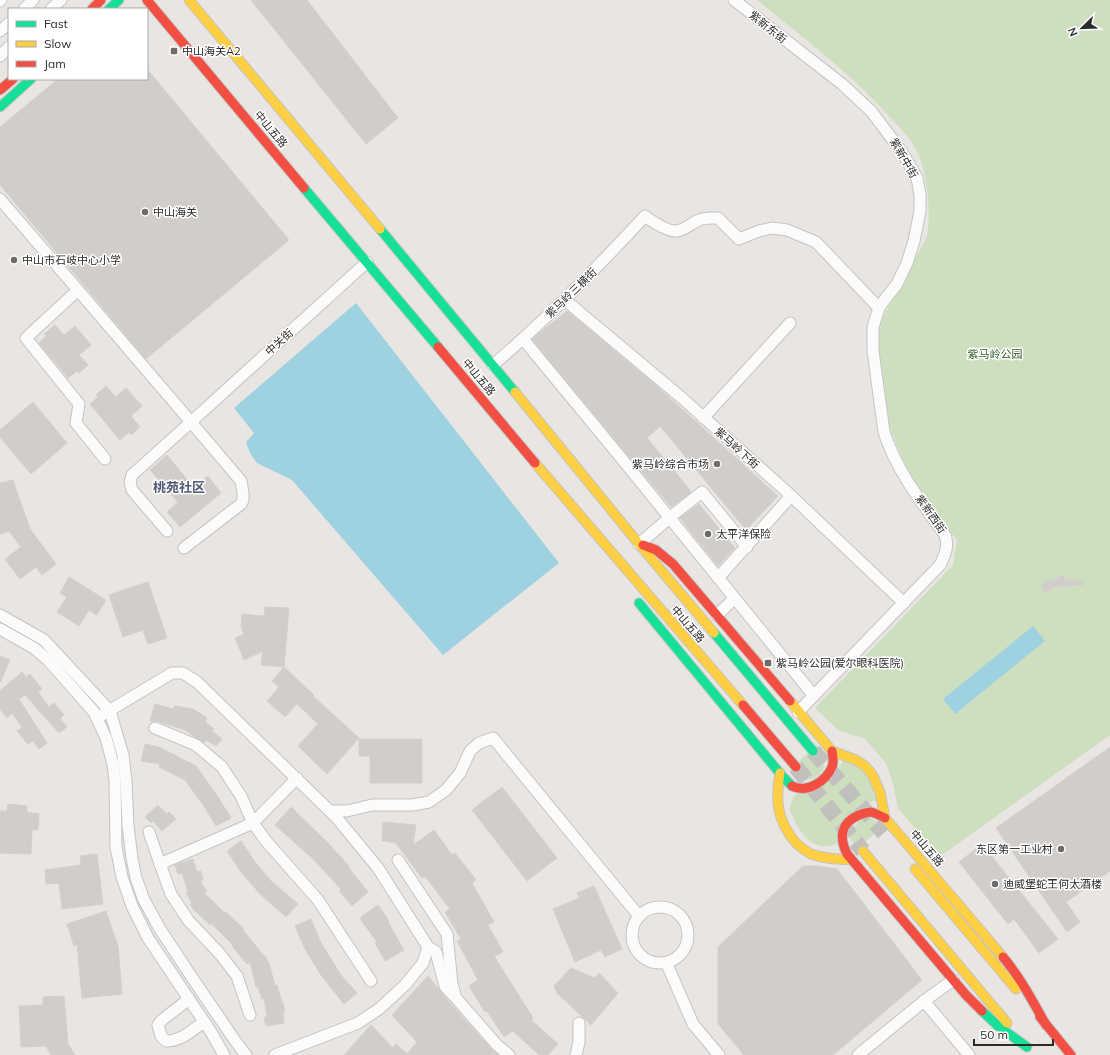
<svg xmlns="http://www.w3.org/2000/svg" width="1110" height="1055" viewBox="0 0 1110 1055" font-family="Mulish,'Noto Sans SC',sans-serif">
<rect width="100%" height="100%" fill="#e8e5e2"/>
<!-- green -->
<g fill="#cedfbf">
<path d="M757 0H1110V735L939 857 898 808 893 784 886 763 865 739 838 730 815 708 953 565 957 540 938 517 907 470 890 428 876 344 882 319 927 237C931 213 928 176 918 153 911 138 899 127 888 115 849 72 802 37 757 0Z"/>
<path d="M816 745C840 766 808 795 790 770Z"/>
<path d="M845 757 866 771 881 802 873 801 849 815 837 844C832 845 826 847 821 846 804 843 795 822 789 808L794 796 839 767Z"/>
<path d="M864 815 885 825 857 848 850 839 849 833Z"/>
</g>
<!-- water -->
<g fill="#9ed2e1">
<path d="M356 303 559 563 443 655 292 480 257 463 250 453 246 442 254 433 234 408Z"/>
<path d="M1033 626 1045 641 955 714 943 699Z"/>
</g>
<!-- building -->
<g fill="#d0cdcb" stroke="#d3d1ce">
<path d="M251 0H307L398 118 366 144Z"/>
<path d="M147 69 289 240 146 359 0 185V127L58 79H147Z"/>
<path d="M567 311 660 389 778 496 746 530 660 426 647 438 691 491 690 493 671 507 532 339Z"/>
<path d="M55 325 64 335 75 326 91 345 79 355 88 365 79 373 77 371 68 378 39 343 46 336 44 334Z"/>
<path d="M106 386 116 397 126 388 142 406 131 416 140 427 131 435 129 432 120 440 90 404 98 397 96 395Z"/>
<path d="M33 402 67 443 31 474 0 437V430Z"/>
<path d="M167 455 194 488 208 476 221 493 180 527 167 512 178 502 150 470Z"/>
<path d="M13 480 30 529 56 564 42 575 36 567 20 579 5 559 21 547 9 531 0 534V483Z"/>
<path d="M699 504 735 548 718 566 680 518Z"/>
<path d="M1064 575 1065 579 1084 582V585L1054 587 1046 593 1040 586 1045 584 1044 581 1053 580Z"/>
<path d="M69 577 106 600 97 615 89 610 79 626 57 612 67 597 60 593Z"/>
<path d="M148 582 167 638 148 644 143 630 123 637 109 595Z"/>
<path d="M265 607 289 608 284 667 261 665 263 651 244 660 235 638 244 634 241 627 242 614 264 616Z"/>
<path d="M0 656 10 660 0 683Z"/>
<path d="M284 667 314 695 313 696 359 738 327 774 298 746 318 724 297 704 285 717 267 701 279 687 272 681Z"/>
<path d="M22 672 26 677 30 674 42 689 38 692 49 707 54 703 64 715 60 719 67 727 59 733 25 695 19 699 47 743 39 749 33 741 28 744 17 731 22 727 12 713 7 718 0 709V691Z"/>
<path d="M155 704 173 709 175 706 193 709 207 718 205 722 214 729 212 731 222 739 216 746 206 740 204 743 185 730 157 721H150Z"/>
<path d="M359 739H422V783H370V756H359Z"/>
<path d="M145 744 159 747 196 766 216 794 231 818 216 826 204 806 185 780 159 767 160 764 141 761Z"/>
<path d="M1110 747V871L1066 902 1080 922 1067 932 996 828Z"/>
<path d="M502 787 557 858 527 881 472 810Z"/>
<path d="M8 804 27 806V812L39 814 38 830H32L31 854 0 853V811H7Z"/>
<path d="M158 805 167 814 169 812 176 819 162 831 153 821 151 823 145 817Z"/>
<path d="M291 807 327 842 349 866 348 867 368 892 352 906 339 891 341 889 313 859 275 825Z"/>
<path d="M383 822 416 825 413 845 434 830 452 855 455 853 476 880 472 883 494 922 488 925 503 952 494 956 533 1018 531 1020 558 1044 548 1055H539L513 1031 504 1037 487 1011 485 1012 469 986 478 980 457 941 461 939 445 912 450 909 425 876 422 878 396 843 382 841Z"/>
<path d="M241 841 255 862 271 881 298 904 286 917 260 894 241 872 227 851Z"/>
<path d="M982 844 1058 939 1039 953 1014 919 1008 924 959 862Z"/>
<path d="M97 854 103 904 62 909 59 883 46 884 45 870 81 865 80 856Z"/>
<path d="M193 859 197 872 201 871 203 880 200 881 207 891 204 893 225 913 226 912 244 929 243 930 264 956H265L269 963 275 986 277 985 282 1002H283L285 1011 283 1012 284 1023 266 1026 264 1017H267L264 998 262 999 258 987H256L250 962 247 964 232 946 233 945 211 923 210 925 194 910 190 904 192 903 186 893 188 892 182 873 178 874 175 865Z"/>
<path d="M803 866H819L837 869 922 980 833 1055H744L718 1024V947Z"/>
<path d="M594 886 622 949 605 957 601 950 575 962 553 909 579 898 577 893Z"/>
<path d="M378 905 389 921 388 922 404 950 385 961 375 943 377 942 361 920V917Z"/>
<path d="M106 911 118 946 122 994 82 998 77 944 74 946 67 924Z"/>
<path d="M311 919 321 943 341 975 357 993 344 1004 321 975 305 949 295 926Z"/>
<path d="M571 968 595 978 599 973 618 993 591 1025 557 993 554 986Z"/>
<path d="M428 976 450 1003 492 1050 498 1055H344L371 1025 393 1048 396 1044 407 1054 417 1042 392 1015Z"/>
<path d="M64 996 68 1044 75 1055H51L46 1046 21 1047 19 1006 43 1005V997Z"/>
</g>
<g fill="none" stroke-linecap="round" stroke-linejoin="round">
<!-- secondary-tunnel -->
<g stroke="#c2c0bd" stroke-width="16" stroke-dasharray="16 8" stroke-linecap="butt">
<path d="M813 751 884 833"/>
<path d="M796 767 863 851"/>
</g>
<defs>
<g id="street">
<path d="M734 0 842 84 871 111 902 152 917 178 920 195V211L914 241 907 263 897 284 885 299 879 308 873 327V351L884 432C896 470 922 503 945 535 949 546 945 555 940 565L798 712"/>
<path d="M0 1 1 0"/>
<path d="M24 9 33 0"/>
<path d="M51 9 61 0"/>
<path d="M0 31 9 23"/>
<path d="M0 56 9 47"/>
<path d="M0 199 191 422 132 475 130 482 132 490 167 531"/>
<path d="M78 290 26 338 79 404 76 423 105 459"/>
<path d="M565 300 682 398 786 491 904 603"/>
<path d="M523 339 622 459 814 696"/>
<path d="M493 365C547 319 597 268 645 216 651 221 669 232 676 231 686 230 691 223 699 220 705 217 712 218 718 218L739 239 759 231 772 228 787 230 816 242 879 308"/>
<path d="M703 418 790 323"/>
<path d="M639 544 674 514 702 492 747 547"/>
<path d="M184 548 241 504 243 500V493L241 481 191 422 367 262"/>
<path d="M718 578 791 496"/>
<path d="M0 615 44 640 110 711 123 755 126 781 128 826 132 858 136 878 144 900 160 929 193 979 236 1042 246 1055"/>
<path d="M717 615 734 599"/>
<path d="M0 629 34 648 48 660 94 712 106 738 113 764 115 781 116 847 122 877 132 906 148 938 211 1032 224 1055"/>
<path d="M97 718 172 673H183L197 682 336 817 378 868 428 947 423 963 405 985 379 1009 358 1023 275 1055"/>
<path d="M155 728 196 745 222 767 241 796 253 823 266 841 318 900 371 981"/>
<path d="M330 811H347L372 805H412L429 802 446 790 460 773 470 751 479 743 493 738 639 916"/>
<path d="M149 832 160 864"/>
<path d="M398 860 447 934 452 984 456 998 497 1045 509 1055"/>
<circle cx="660" cy="935" r="28"/>
<path d="M428 947 436 952 445 986 453 995"/>
<path d="M666 962 693 1024 719 1055"/>
<path d="M189 999 162 1020 158 1025 161 1036 166 1041C182 1041 192 1030 204 1022"/>
<path d="M924 1001 969 1055"/>
<path d="M250 1015 237 976 220 954 188 920 171 894 160 864 253 823 297 778"/>
<path d="M576 1055 579 1042V1023"/>
<path d="M858 1055 924 1001 953 980"/>
</g>
<g id="fast">
<path d="M109 9 119 0"/>
<path d="M0 107 31 79"/>
<path d="M304 188 438 347"/>
<path d="M380 229 515 392"/>
<path d="M639 603 783 777 792 786"/>
<path d="M714 633 813 751"/>
<path d="M982 1011 998 1026 1027 1047"/>
</g>
<g id="slow">
<path d="M189 0 380 229"/>
<path d="M515 392 639 544 714 633"/>
<path d="M535 463 743 705"/>
<path d="M790 701 832 751 856 760 865 766 872 774 880 792 885 818 1003 957"/>
<path d="M780 773C775 801 777 821 796 843 801 847 805 851 811 854 824 859 838 859 851 860"/>
<path d="M863 851 1007 1023"/>
<path d="M915 869 1016 989"/>
</g>
<g id="jam">
<path d="M147 0 304 188"/>
<path d="M92 9 101 0"/>
<path d="M0 90 13 79"/>
<path d="M438 347 535 463"/>
<path d="M643 545 656 550 673 564 790 701"/>
<path d="M743 705 796 767"/>
<path d="M792 786C807 794 826 781 832 767 834 762 833 756 832 751"/>
<path d="M885 818C881 816 875 813 871 812 867 812 862 814 859 815 840 823 839 838 847 854L966 995 982 1011"/>
<path d="M1003 957C1020 977 1033 1002 1046 1025"/>
<path d="M1040 1017 1071 1055"/>
</g>
</defs>
<!-- street casing -->
<use href="#street" stroke="#c4c4c4" stroke-width="13"/>
<!-- fast casing -->
<use href="#fast" stroke="#c4c4c4" stroke-width="11"/>
<!-- slow casing -->
<use href="#slow" stroke="#c4c4c4" stroke-width="11"/>
<!-- jam casing -->
<use href="#jam" stroke="#c4c4c4" stroke-width="11"/>
<!-- street -->
<use href="#street" stroke="#fcfbfb" stroke-width="11"/>
<!-- fast -->
<use href="#fast" stroke="#16e098" stroke-width="9"/>
<!-- slow -->
<use href="#slow" stroke="#ffcf43" stroke-width="9"/>
<!-- jam -->
<use href="#jam" stroke="#f24e42" stroke-width="9"/>
</g>
<!-- markers -->
<g fill="#6d6c6b" stroke="#fff" stroke-width="1.5">
<rect x="170" y="47" width="8" height="8" rx="2"/>
<circle cx="145" cy="212" r="4"/>
<circle cx="14" cy="260" r="4"/>
<circle cx="717" cy="464" r="4"/>
<circle cx="708" cy="534" r="4"/>
<rect x="764" y="659" width="8" height="8" rx="2"/>
<circle cx="1061" cy="849" r="4"/>
<circle cx="995" cy="884" r="4"/>
</g>
<g text-anchor="middle" dominant-baseline="central" stroke-width="3" stroke-linejoin="round" paint-order="stroke">
<!-- street labels -->
<g font-size="11" fill="#2b2b2b" stroke="#fff">
<text transform="translate(768 27) rotate(38)">紫新东街</text>
<text transform="translate(271 129) rotate(50)">中山五路</text>
<text transform="translate(904 158) rotate(60)">紫新中街</text>
<text transform="translate(571 293) rotate(-44)">紫马岭三横街</text>
<text transform="translate(279 342) rotate(-42)">中关街</text>
<text transform="translate(479 377) rotate(50)">中山五路</text>
<text transform="translate(737 448) rotate(42)">紫马岭下街</text>
<text transform="translate(931 514) rotate(55)">紫新西街</text>
<text transform="translate(688 624) rotate(49)">中山五路</text>
<text transform="translate(927 848) rotate(49)">中山五路</text>
</g>
<!-- poi labels -->
<g font-size="11" fill="#2b2b2b" stroke="#fff" text-anchor="start">
<text x="182" y="51">中山海关A2</text>
<text x="153" y="212">中山海关</text>
<text x="22" y="260">中山市石岐中心小学</text>
<text x="709" y="464" text-anchor="end">紫马岭综合市场</text>
<text x="716" y="534">太平洋保险</text>
<text x="776" y="663">紫马岭公园(爱尔眼科医院)</text>
<text x="1053" y="849" text-anchor="end">东区第一工业村</text>
<text x="1003" y="884">迪威堡蛇王何太酒楼</text>
</g>
<!-- park labels -->
<g font-size="11" fill="#335f24" stroke="#fff">
<text x="995" y="354">紫马岭公园</text>
</g>
<!-- quarter labels -->
<g font-size="13" font-weight="bold" fill="#515976" stroke="#fff">
<text x="179" y="487">桃苑社区</text>
</g>
</g>
<!-- legend -->
<rect x="8" y="8" width="140" height="72" fill="#ffffff" stroke="#aaaaaa"/>
<rect x="16" y="21" width="20" height="6" fill="#16e098" stroke="#aaaaaa"/>
<text x="44" y="28" font-size="12" fill="#2b2b2b">Fast</text>
<rect x="16" y="41" width="20" height="6" fill="#ffcf43" stroke="#aaaaaa"/>
<text x="44" y="48" font-size="12" fill="#2b2b2b">Slow</text>
<rect x="16" y="61" width="20" height="6" fill="#f24e42" stroke="#aaaaaa"/>
<text x="44" y="68" font-size="12" fill="#2b2b2b">Jam</text>
<!-- north arrow -->
<g transform="translate(1082 28) rotate(247)" stroke="#ffffff" stroke-width="3" paint-order="stroke">
<path d="M0-3L7 15L0 10L-7 15Z" fill="#2b2b2b"/>
<text y="-6" font-size="11" font-weight="bold" text-anchor="middle" fill="#2b2b2b">N</text>
</g>
<!-- scale -->
<path d="M974 1039v6h79v-6" fill="none" stroke="#2b2b2b" stroke-width="2"/>
<text x="980" y="1039" font-size="12" fill="#2b2b2b" stroke="#ffffff" stroke-width="3" paint-order="stroke">50 m</text>
</svg>
